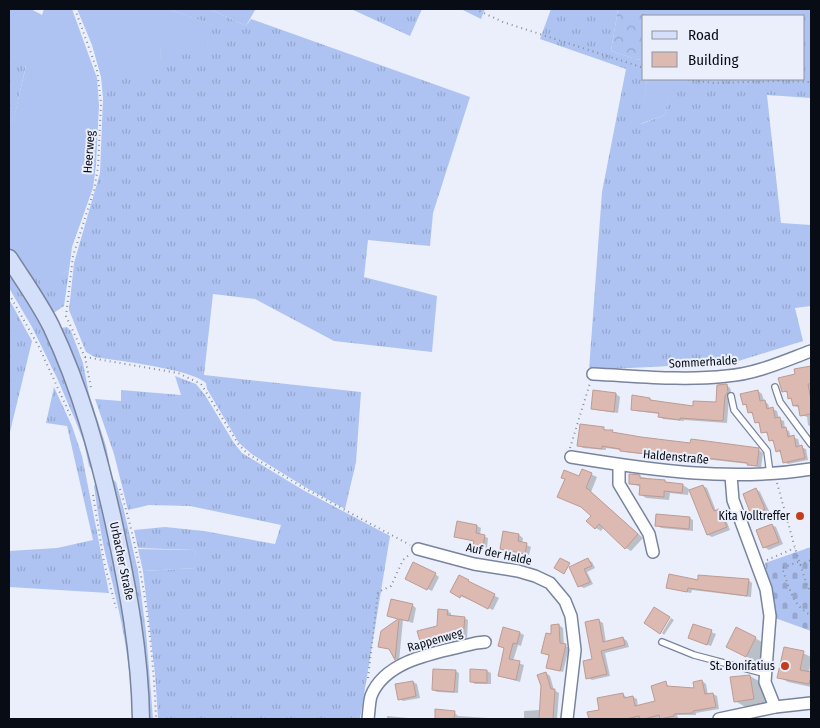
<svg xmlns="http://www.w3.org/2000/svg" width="820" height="728" viewBox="0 0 820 728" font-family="'Fira Sans Condensed',sans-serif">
<defs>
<pattern id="grass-tufts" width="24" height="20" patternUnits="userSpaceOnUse" patternTransform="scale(1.25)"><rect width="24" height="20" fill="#aec3f1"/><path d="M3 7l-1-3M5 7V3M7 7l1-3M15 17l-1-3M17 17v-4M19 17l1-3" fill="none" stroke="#94a6ce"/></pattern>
<pattern id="forest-crowns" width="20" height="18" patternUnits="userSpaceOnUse" patternTransform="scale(1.25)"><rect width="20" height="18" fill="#aec3f1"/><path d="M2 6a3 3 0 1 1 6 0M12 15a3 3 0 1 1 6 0" fill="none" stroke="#94a6ce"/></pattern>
<pattern id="cemetery-stones" width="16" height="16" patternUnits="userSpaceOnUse" patternTransform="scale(1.25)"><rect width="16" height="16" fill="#aec3f1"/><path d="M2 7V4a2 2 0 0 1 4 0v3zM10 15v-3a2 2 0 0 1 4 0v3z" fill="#94a6ce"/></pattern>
</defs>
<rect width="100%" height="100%" fill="#eaeffb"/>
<!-- grass -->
<g fill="url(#grass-tufts)">
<path d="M168 9H210L246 26 251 19 470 97 433 213 430 246 368 240 364 277 437 296 432 352 334 341 255 299 213 294 204 375 361 392 356 462 345 509 305 487 253 455 239 443 207 389 206 383C191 369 119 361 95 357L86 352 69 310 74 263 100 173 103 98 101 77H159L161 46 213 25Z"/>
<path d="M351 9H422L410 36Z"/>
<path d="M461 9H485L481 19Z"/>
<path d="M551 9H618L611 51 639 60 644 56V79H647L641 124 665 115 670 79H804V16H647V9H811V98L767 95 781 223 811 225V306L795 308 803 341 732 363 589 370 602 192 626 69 540 39Z"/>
<path d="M9 54 26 65 13 123 9 119Z"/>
<path d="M30 258 40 280 69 271 64 306 55 312H50L19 264Z"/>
<path d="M9 267 44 325 80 413 94 473 89 466 84 443 76 422 57 378 32 327 9 288Z"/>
<path d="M9 299 32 341 9 436Z"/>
<path d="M67 327 71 331 83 363 89 394 106 446 109 461 108 468 60 334 61 328Z"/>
<path d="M175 376 196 384 205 395 234 443 242 453 303 490 390 536 360 719H158L155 674 143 571 196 568 195 550 138 548 134 530 165 527 204 531 275 544 281 525 190 506 149 505 128 510 114 454 95 399 121 401V390L181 395Z"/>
<path d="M54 387 72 426 82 456 109 593 9 587V551L57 548 93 540 67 426 46 423Z"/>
<path d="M111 478 116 482 124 511 138 571 146 632 153 719H147Z"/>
<path d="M96 483 99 484 116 557 137 719H132C132 666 121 616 108 565 101 539 98 512 94 486Z"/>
</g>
<!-- forest -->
<path fill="url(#forest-crowns)" d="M618 9H647V16H644V56L639 60 611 51Z"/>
<!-- cemetery -->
<path fill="url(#cemetery-stones)" d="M811 547V631L775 618 765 563Z"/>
<!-- garden -->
<g fill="#aec3f1">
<path d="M9 9H31L42 15 44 9H72L97 78 99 105 96 165 93 188 72 247 69 271 40 281 30 259 19 264 9 248V119L13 122 26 66 9 54Z"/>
<path d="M77 9H168L214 25 199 58 161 46 160 77H101L92 45Z"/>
<path d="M210 9H252L255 10 246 26Z"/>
<path d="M647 79H671L665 115 640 124Z"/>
<path d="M138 549 195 550 197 568 143 571Z"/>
</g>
<!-- shadow -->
<g fill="#0003">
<path d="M810 367 811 368V427L808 425 807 417 802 415 800 408 794 406 788 393 783 391 797 375Z"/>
<path d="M726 385 730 388 732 395 729 398 727 423 684 420V421L663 419 659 416 660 414 636 411 632 409 650 399 654 401 694 407 717 404Z"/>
<path d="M758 391 762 394 764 401 768 404 770 409H773L777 411 779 419 784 421 785 429 789 431 791 437 798 439 800 447 806 449 808 460 788 464 784 462 781 453 777 451 775 443 770 440 769 434 762 432 761 425 756 422 754 415 749 412 748 407 744 404Z"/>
<path d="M616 394 620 397 618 413 597 410 592 408Z"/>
<path d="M604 429 617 434 691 445 692 440 759 450 763 453 761 468 749 464 677 456 676 458 625 452 621 450 606 448V450L583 448 579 445Z"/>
<path d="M582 470 597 477 591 492 643 538 631 551 626 548 604 527 601 531 596 528 580 478Z"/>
<path d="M631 475 683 485 689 489 688 495 670 493 669 500 646 498 640 494 641 487 630 483Z"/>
<path d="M703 486 707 488 716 511 719 510 723 512 730 530 712 537 708 535 690 491Z"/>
<path d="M756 489 760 492 769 511 756 516 752 514Z"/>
<path d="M689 518 693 520V531L661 528 657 525Z"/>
<path d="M458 522 477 526 481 528 480 535 488 538 487 548 474 544 475 541 456 536Z"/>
<path d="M772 525 776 527 783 544 769 550 764 547Z"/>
<path d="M519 535 523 538 522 543 531 547 529 555 501 548Z"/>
<path d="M588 560 592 562 595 568 587 572 593 584 584 588 579 586 571 568Z"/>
<path d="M435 574 439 577 432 591 411 581Z"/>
<path d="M460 576 472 584 499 598 493 610 451 592Z"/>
<path d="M748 580 752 583 751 597 692 590 691 593 672 589 667 587 699 582Z"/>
<path d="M412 605 416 608 413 623 403 620 399 661 396 659 391 650 380 647 382 631 399 619 388 615Z"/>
<path d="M447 611 451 613V617L464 618 468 620 467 639 449 637 426 643 422 641 438 627Z"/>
<path d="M671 618 674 620 664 635 662 633Z"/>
<path d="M598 620 603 623 606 643 623 638 627 641 629 647 605 653 610 676 592 680 588 678 593 660Z"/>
<path d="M559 625 563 628 564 645 569 648 563 672 548 668 550 656 542 653Z"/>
<path d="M694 625 716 634 711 646 694 640Z"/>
<path d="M520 633 524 635 521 646 518 645 513 661 524 665 520 682 499 676 505 648 499 645Z"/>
<path d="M755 638 769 646 760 664 742 654Z"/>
<path d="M803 653 811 657 809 673 811 674V687L788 682 779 677Z"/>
<path d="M472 670 487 671 491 673V684H475L471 681Z"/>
<path d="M455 671 459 673 458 693 437 692 433 690Z"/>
<path d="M546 673 550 676 554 690 559 693 557 719H524V711L540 710Z"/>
<path d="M750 676 764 684 768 706 749 709 735 701Z"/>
<path d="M702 681 706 684 708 695 713 694 717 696 719 709 696 713V715H677L678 718 673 719H663L661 717 654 719H590L588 713 601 711 623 694 627 698 633 697 637 699 638 707 657 702 666 683 670 688 696 689Z"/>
<path d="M413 682 417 684 420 698 403 701 399 699Z"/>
<path d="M437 711 454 712 458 716 502 719H436Z"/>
<path d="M387 716 408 718 410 719H387Z"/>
</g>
<!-- building -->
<g fill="#ddbab1" stroke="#bd9b93">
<path d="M811 366V384H808L811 400V414L800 416 798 405 793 406 791 398 788 399 787 391 782 392 778 378 795 374 794 369Z"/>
<path d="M727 384 728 392 725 396 723 421 680 418V420L658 417 659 413 631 410 632 395 650 398V400L693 406V401L716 402 717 385Z"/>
<path d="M593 390 616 393 614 412 591 409Z"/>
<path d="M758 390 760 401 765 400 767 409 773 407 775 418 780 417 782 428 786 427 788 437 794 435 796 447 802 445 805 458 783 463 780 450 776 452 773 440 769 441 767 432 761 433 759 422 755 423 752 412 748 413 746 404 743 405 740 394Z"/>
<path d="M580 424 604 427V430H613L612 432 641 437 690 443 691 439 759 448 757 466 747 465 748 463 673 454 672 457 620 451V449L602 446V449L577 446Z"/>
<path d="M582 469 592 473 586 488 590 490V491L638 534 625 549 599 524 595 529 586 521 591 516 581 507 557 497 565 479 561 478 564 470 579 476Z"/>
<path d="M629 474 640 475V478L665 480V482L683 484 682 493 664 491V497L639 495 640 485 629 484Z"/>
<path d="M703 485 714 511 719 509 727 527 707 535 689 490Z"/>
<path d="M756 488 765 509 751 515 743 494Z"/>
<path d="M656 514 690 517 689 529 655 526Z"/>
<path d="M457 521 477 525 476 533 485 535 483 547 473 545 474 541 454 537Z"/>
<path d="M772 524 779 542 763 548 756 530Z"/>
<path d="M503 531 519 534 518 541 527 543 525 554 500 549Z"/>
<path d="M560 558 570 563 564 574 554 568Z"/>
<path d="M588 558 592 566 584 569 590 582 578 587 569 567Z"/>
<path d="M413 562 436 573 427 590 405 579Z"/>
<path d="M669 574 698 580V575L749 579 747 596 688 588 687 592 666 588Z"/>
<path d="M459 575 469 580 468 581 495 594 488 609 461 595 460 598 450 592Z"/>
<path d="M391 599 413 604 408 621 399 619 395 660 389 649 378 647 381 631 398 619 387 616Z"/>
<path d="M654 607 670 617 660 634 644 623Z"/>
<path d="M438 609 448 610 447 615 465 617 463 637 444 636 420 641 417 631 437 626Z"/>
<path d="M599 619 603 642 623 637 625 645 601 651 607 674 586 679 583 661 592 659 585 622Z"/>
<path d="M559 624 560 643 566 644 560 671 546 668 549 655 541 653 546 633 551 634V625Z"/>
<path d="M693 624 712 630 707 645 688 638Z"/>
<path d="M503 627 520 632 517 644 513 643 509 659 520 661 516 680 498 676 504 648 498 646Z"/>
<path d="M736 627 756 637 746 657 726 647Z"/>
<path d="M784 647 804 651 800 670 811 672V680H810L809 684 777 678Z"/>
<path d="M433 669 456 670 454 692 432 690Z"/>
<path d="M470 669 487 670V683L470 682Z"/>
<path d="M546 672 551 689H555L553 719H539L541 686 537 675Z"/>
<path d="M750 675 754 699 734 702 730 677Z"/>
<path d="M702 680 705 694 713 693 716 707 693 711V713L674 714V716L660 719 659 715 644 719H640L639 716 626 719H589L587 712 599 710 597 698 623 693 624 698 633 696 635 706 655 701 651 686 666 681 667 686 694 688 693 682Z"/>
<path d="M413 681 416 696 398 700 395 684Z"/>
<path d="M435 709 455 711 454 719H435Z"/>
</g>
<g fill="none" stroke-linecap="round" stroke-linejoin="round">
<defs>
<g id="lane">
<path d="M775 387 780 402 811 444"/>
<path d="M731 396 734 410 767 451 770 474"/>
<path d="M662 642 694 655 766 674"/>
</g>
<g id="street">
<path d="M593 374C637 376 683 381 727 376 756 374 784 361 811 351"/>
<path d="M571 457C651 470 731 482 811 469"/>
<path d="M619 465V484L649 534 653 552"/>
<path d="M731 476 733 500 766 589 770 616 765 682 775 707"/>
<path d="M418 549 474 564 518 571 535 576 550 583 565 601 571 616 575 650 567 719"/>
<path d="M368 719C369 712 369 703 371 696 386 658 441 652 476 643L485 642"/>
<path d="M719 719 775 707 811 703"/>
</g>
<path id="secondary" d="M9 258C23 280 39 302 51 326 81 389 99 456 114 524 128 589 140 653 141 719"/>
</defs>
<!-- lane casing -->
<use href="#lane" stroke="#78849e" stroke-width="8"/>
<!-- street casing -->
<use href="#street" stroke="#78849e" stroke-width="14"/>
<!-- secondary casing -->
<use href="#secondary" stroke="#78849e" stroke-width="19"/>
<!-- path -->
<g stroke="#888d97" stroke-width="2" stroke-dasharray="1 4" stroke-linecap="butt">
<path d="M75 9 97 70 101 103 98 167 94 190 73 256 66 316 85 357 91 388"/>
<path d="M475 9 503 22 644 68"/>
<path d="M683 79 714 83 781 81 811 82"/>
<path d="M9 294 39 347 72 419"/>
<path d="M85 357 178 373 201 384 239 445 248 454 304 488 410 545"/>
<path d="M570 448 590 383"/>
<path d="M777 483 795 548 807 585 811 593"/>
<path d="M120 489C143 564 153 641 156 719"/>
<path d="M93 495 104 562 116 608"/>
<path d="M767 560 795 548"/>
<path d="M798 562 782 568C789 586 792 606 811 615"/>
<path d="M800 565 811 560"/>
<path d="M368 678 378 592 391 586 403 560 409 555"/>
</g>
<!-- lane -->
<use href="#lane" stroke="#fff" stroke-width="5.5"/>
<!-- street -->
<use href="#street" stroke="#fff" stroke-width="11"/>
<!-- secondary -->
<use href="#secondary" stroke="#d4dffa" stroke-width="16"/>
</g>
<!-- markers -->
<g fill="#c53b1e" stroke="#eaeffb" stroke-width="2">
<circle cx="800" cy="516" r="5"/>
<circle cx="785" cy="666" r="5"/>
</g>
<g text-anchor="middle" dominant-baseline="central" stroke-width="4" stroke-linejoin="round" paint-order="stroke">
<!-- street labels -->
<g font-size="12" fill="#080c15" stroke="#eaeffb">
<text transform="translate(89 152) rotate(-86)">Heerweg</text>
<text transform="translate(703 362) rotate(-3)">Sommerhalde</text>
<text transform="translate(676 457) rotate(5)">Haldenstraße</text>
<text transform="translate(499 554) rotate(12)">Auf der Halde</text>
<text transform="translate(122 561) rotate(78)">Urbacher Straße</text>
<text transform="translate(435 640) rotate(-16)">Rappenweg</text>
</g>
<!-- poi labels -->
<g font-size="12" fill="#080c15" stroke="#eaeffb" text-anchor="end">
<text x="790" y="516">Kita Volltreffer</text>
<text x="775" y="666">St. Bonifatius</text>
</g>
</g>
<!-- border -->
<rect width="820" height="728" fill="none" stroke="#080c15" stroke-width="20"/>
<!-- legend -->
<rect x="642" y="15" width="162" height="65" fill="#eaeffb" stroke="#90949f"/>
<rect x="652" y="31" width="25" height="8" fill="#d4dffa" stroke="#90949f"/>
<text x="688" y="40" font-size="15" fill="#080c15">Road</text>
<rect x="652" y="52" width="25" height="15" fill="#ddbab1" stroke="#90949f"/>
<text x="688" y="65" font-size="15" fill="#080c15">Building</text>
</svg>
